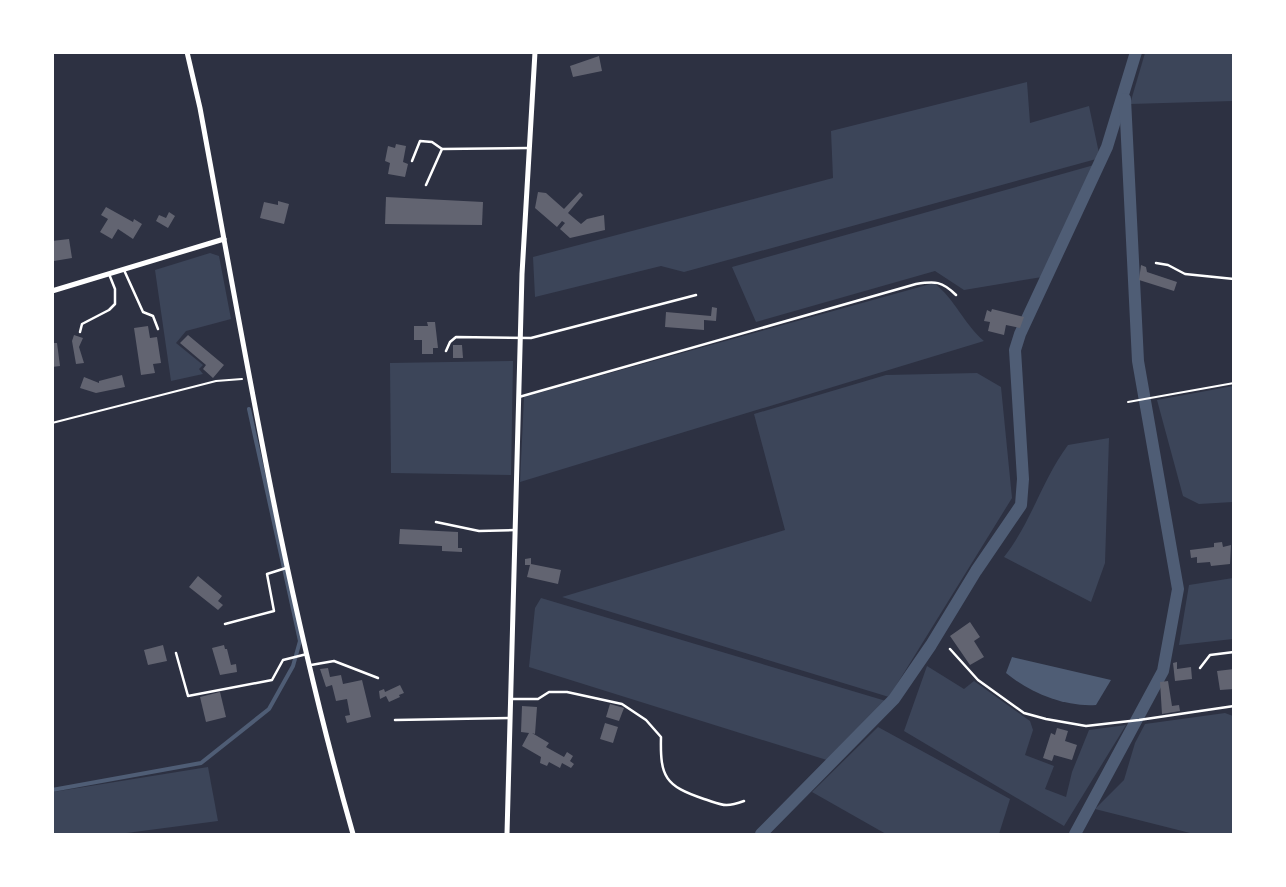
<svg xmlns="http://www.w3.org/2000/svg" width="1286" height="887" viewBox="0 0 1286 887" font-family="Karla,sans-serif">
<rect width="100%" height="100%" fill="#2d3142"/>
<!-- green -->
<g fill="#3c4559">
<path d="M1145 53H1233V101L1130 104Z"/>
<path d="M1027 82 1030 123 1089 106 1100 158 684 272 661 266 535 297 533 257 833 178 831 131Z"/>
<path d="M1094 165 1042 277 964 290 935 271 756 322 732 267Z"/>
<path d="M210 253 219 256 231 319 186 331 176 343 203 365 199 369 203 374 171 381 155 270Z"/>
<path d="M934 283C955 299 964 324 984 341L520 482 524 397Z"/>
<path d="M513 361 511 475 391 473 390 363Z"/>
<path d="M977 373 1001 387 1012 498 889 697 562 597 785 530 754 414 886 375Z"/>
<path d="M1233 386V502L1199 504 1183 496 1157 400Z"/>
<path d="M1109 438 1105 563 1091 602 1004 557C1031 523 1042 480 1068 445Z"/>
<path d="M1233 578V639L1179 645 1189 585Z"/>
<path d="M541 598 886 701 830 761 529 667 535 608Z"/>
<path d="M927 666 964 689 974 681 1030 721 1033 730 1025 755 1054 766 1045 789 1066 797 1072 772 1089 730 1126 725 1064 826 904 731Z"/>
<path d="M1225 713 1233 716V834H1194L1095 809 1124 780 1135 743 1145 724Z"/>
<path d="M878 727 1010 799 999 834H886L812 792Z"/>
<path d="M208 767 218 821 119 834H53V792Z"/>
</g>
<!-- water -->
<path fill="#4f5d75" d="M1012 657 1111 680 1096 705C1064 707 1030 693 1006 673Z"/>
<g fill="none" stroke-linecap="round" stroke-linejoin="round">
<!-- stream -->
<path stroke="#4f5d75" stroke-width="4" d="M52 790 201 763 269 709 293 666 300 641 249 409"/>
<!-- canal -->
<g stroke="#4f5d75" stroke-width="12">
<path d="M761 834 894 699 931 645 976 571 1021 505 1023 479 1015 350 1020 334 1107 147 1136 52"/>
<path d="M1075 834 1163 671 1178 589 1138 361 1125 99"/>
</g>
</g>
<!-- building -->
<g fill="#626471">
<path d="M599 56 602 71 573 77 570 66Z"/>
<path d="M396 144 406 146 403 162 408 164 405 177 388 174 390 163 385 161 388 146 395 148Z"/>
<path d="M538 192 546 193 564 209 580 192 583 195 568 213 581 224 587 219 604 215 605 230 570 238 560 229 565 223 562 221 557 227 535 208Z"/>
<path d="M386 197 483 202 482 225 385 224Z"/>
<path d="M278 201 289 204 284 224 260 218 264 202 278 205Z"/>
<path d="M106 207 133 222 134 219 142 224 133 239 118 229 112 239 100 232 108 219 101 215Z"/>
<path d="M169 212 175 216 168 228 156 221 159 215 166 218Z"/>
<path d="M69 239 72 258 54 261 52 241Z"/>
<path d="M1141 265 1146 267 1147 272 1177 282 1174 291 1139 280Z"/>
<path d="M712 307 717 308 716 321 704 320V330L665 327 666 312 711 316Z"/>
<path d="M992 309 1024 317 1020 328 1006 325 1004 335 988 331 990 322 984 321 987 310 991 312Z"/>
<path d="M427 322H435L438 348H433V354H422V340H414V326H428Z"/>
<path d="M148 326 150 338 157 337 161 363 153 364 155 373 141 375 134 328Z"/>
<path d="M74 335 83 338 79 347 84 363 76 364 72 341Z"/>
<path d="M188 335 224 365 213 378 203 369 206 365 180 343Z"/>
<path d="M52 343H57L60 366 52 367Z"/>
<path d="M453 345H462L463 358H453Z"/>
<path d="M122 375 125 387 96 393 80 388 84 377 99 383V381Z"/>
<path d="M400 529 458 532V548H462V552L442 551V546L399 544Z"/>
<path d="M1222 542 1223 547 1231 545 1230 564 1211 566 1210 562 1197 563V557L1191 558 1190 550 1214 547V543Z"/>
<path d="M531 558V564L561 570 558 584 527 577 530 565H525V559Z"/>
<path d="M198 576 222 596 218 601 223 605 218 610 189 587Z"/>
<path d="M970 622 980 637 974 641 984 657 970 665 950 636Z"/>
<path d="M163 645 167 661 148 665 144 650Z"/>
<path d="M224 645 225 649H227L231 665 236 664 237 672 220 675 212 648Z"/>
<path d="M1177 662V669L1191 667 1192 679 1175 681 1173 663Z"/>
<path d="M328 668 330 677 341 675 343 684 362 680 371 717 347 723 345 716 350 715 347 699 336 701 332 685 326 687 320 669Z"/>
<path d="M1234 669V689L1220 690 1217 671Z"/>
<path d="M1168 681 1172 706 1179 705 1180 711 1162 714 1160 682Z"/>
<path d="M400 685 404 693 399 695 400 697 389 702 386 696 380 699 379 691 384 689 385 692Z"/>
<path d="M220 692 226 717 206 722 200 697Z"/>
<path d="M610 704 624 708 619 721 606 717Z"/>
<path d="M522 706 537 707 535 734 532 733 549 743 546 747 564 757 567 752 573 756 570 761 574 764 571 768 562 763 560 768 549 762 547 766 540 763 541 757 522 746 529 733 521 732Z"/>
<path d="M605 723 618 727 613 743 600 739Z"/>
<path d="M1057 728 1068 731 1065 741 1077 745 1072 760 1054 755 1052 761 1043 758 1051 733 1055 735Z"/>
</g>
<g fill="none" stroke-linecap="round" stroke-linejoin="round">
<!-- path -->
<g stroke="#fff" stroke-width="2">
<path d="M1128 402 1234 383"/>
<path d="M52 423 216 381 242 379"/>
</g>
<!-- service -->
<g stroke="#fff" stroke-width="2.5">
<path d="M412 161 420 141 432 142 442 149"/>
<path d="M426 185 442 149 529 148"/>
<path d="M1156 263 1168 265 1185 274 1234 279"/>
<path d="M124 270 143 312 153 316 158 329"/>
<path d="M80 332 82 324 109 310 115 304V289L109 274"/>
<path d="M446 351 450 342 456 337 531 338 696 295"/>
<path d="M519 397 916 284C935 281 942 281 956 295"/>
<path d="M436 522 479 531 515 530"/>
<path d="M225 624 274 611 267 574 286 568"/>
<path d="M950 649 978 680 1024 713 1046 719 1086 726 1139 720 1234 706"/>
<path d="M176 653 188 696 272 680 283 660 307 654"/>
<path d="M311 665 334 661 378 678"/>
<path d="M1200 668 1210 655 1234 652"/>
<path d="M512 699H538L549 692H567L622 704 646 720 661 737C660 777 665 786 704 799 723 805 725 808 744 801"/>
<path d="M395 720 510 718"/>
</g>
<!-- minor -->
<g stroke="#fff" stroke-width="5">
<path d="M187 52 200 108C245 351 285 597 353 834"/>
<path d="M52 291 224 239"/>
<path d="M507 834 522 274 535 52"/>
</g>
</g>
<!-- border -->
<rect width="1286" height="887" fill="none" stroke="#ffffff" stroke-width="108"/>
</svg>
